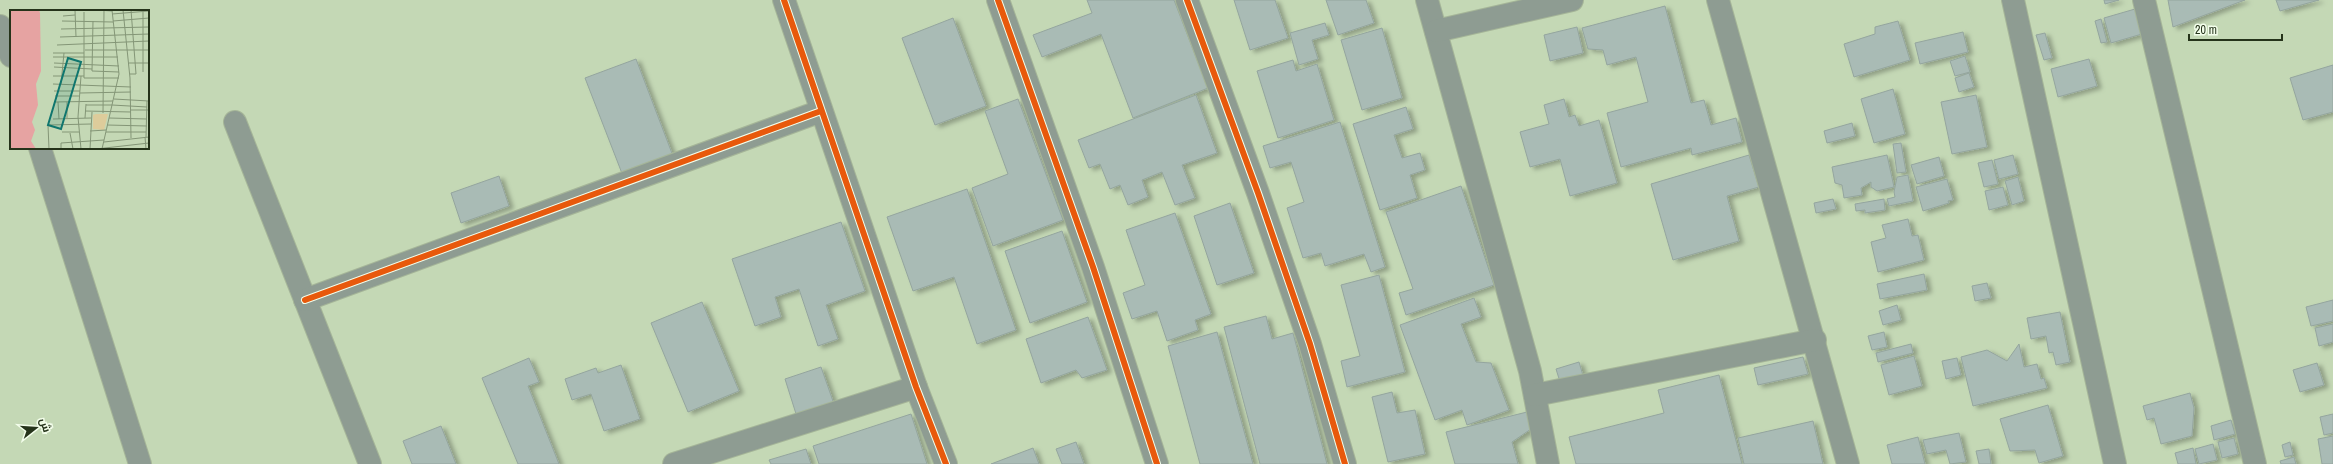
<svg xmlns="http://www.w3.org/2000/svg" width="2333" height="464" viewBox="0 0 2333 464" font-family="'Archivo Narrow',Cairo,sans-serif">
<defs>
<filter id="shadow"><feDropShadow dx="4.5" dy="2.5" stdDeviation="2" flood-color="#0004"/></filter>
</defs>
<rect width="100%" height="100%" fill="#c4d8b5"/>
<!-- building -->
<g fill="#a9bbb5" stroke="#94a59e" filter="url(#shadow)">
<path d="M1087 0H1174L1208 88 1133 118 1101 34 1042 57 1033 35 1092 13Z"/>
<path d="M1234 0H1275L1288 38 1250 50Z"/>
<path d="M1326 0H1366L1374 23 1338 35Z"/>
<path d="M2104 0H2119L2105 4Z"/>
<path d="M2168 0H2245L2173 27Z"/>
<path d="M2276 0H2319L2280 11Z"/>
<path d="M1665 6 1691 103 1704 100 1711 125 1736 118 1742 142 1692 155 1691 148 1621 167 1607 113 1648 102 1636 57 1607 65 1603 50 1588 49 1582 28Z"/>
<path d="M2135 9 2142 34 2111 43 2104 18Z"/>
<path d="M953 18 986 106 935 125 902 38Z"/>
<path d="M2101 19 2107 42 2101 43 2095 21Z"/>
<path d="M1898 21 1910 60 1854 77 1844 44 1875 34V27Z"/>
<path d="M1325 23 1329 35 1312 40 1318 59 1299 65 1290 33Z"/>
<path d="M1577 27 1583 53 1550 61 1544 35Z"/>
<path d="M1382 28 1402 98 1362 110 1341 40Z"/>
<path d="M1963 32 1968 52 1920 64 1915 43Z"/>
<path d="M2045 33 2052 58 2044 60 2036 35Z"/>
<path d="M1965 56 1970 72 1955 76 1950 61Z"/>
<path d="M636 59 673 156 623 176 585 78Z"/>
<path d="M2089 59 2097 86 2058 97 2051 69Z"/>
<path d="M1293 60 1296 71 1317 64 1334 120 1278 138 1257 71Z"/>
<path d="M2333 65V112L2303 120 2290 78Z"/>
<path d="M1969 73 1974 87 1959 92 1955 78Z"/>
<path d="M1893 89 1905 134 1874 143 1861 99Z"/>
<path d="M1196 95 1217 153 1182 165 1195 198 1175 205 1162 172 1142 180 1148 197 1128 205 1120 185 1110 189 1100 164 1089 168 1078 140Z"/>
<path d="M1976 95 1987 147 1952 154 1941 102Z"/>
<path d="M1018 99 1063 220 993 246 972 188 1008 174 985 111Z"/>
<path d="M1564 99 1569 117 1575 115 1579 126 1599 120 1617 183 1570 196 1560 159 1530 167 1520 132 1549 124 1544 105Z"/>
<path d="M1406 107 1413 129 1394 135 1402 158 1420 153 1425 170 1410 175 1417 198 1380 210 1353 124Z"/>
<path d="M1340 122 1385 267 1371 272 1364 254 1325 266 1321 253 1303 258 1287 208 1304 202 1291 162 1270 168 1263 146Z"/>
<path d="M1852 123 1855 136 1827 143 1824 131Z"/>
<path d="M1901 143 1906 172 1897 173 1893 144Z"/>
<path d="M1749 155 1759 187 1727 196 1739 241 1673 260 1651 184Z"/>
<path d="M1887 155 1894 187 1877 191 1871 187V182L1861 188 1862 195 1844 198 1842 185 1835 183 1832 167Z"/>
<path d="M2013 155 2018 174 1999 179 1994 160Z"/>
<path d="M1939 157 1944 176 1917 184 1911 165Z"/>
<path d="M1992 160 1998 184 1984 187 1978 163Z"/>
<path d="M1908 175 1913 201 1889 206 1887 199 1895 197 1894 192 1897 177Z"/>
<path d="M499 176 509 206 461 223 451 193Z"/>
<path d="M2018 177 2024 201 2012 205 2005 181Z"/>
<path d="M1947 179 1953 200 1948 201 1949 203 1923 211 1916 187Z"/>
<path d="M1461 186 1494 285 1406 315 1399 293 1413 289 1386 212Z"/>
<path d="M2003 187 2008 205 1989 210 1985 191Z"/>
<path d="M967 189 1016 330 977 344 954 277 913 291 887 217Z"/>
<path d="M1833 199 1836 209 1816 213 1814 203Z"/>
<path d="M1884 199 1885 210 1865 213V210L1856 211 1855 204Z"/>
<path d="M1230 203 1254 273 1217 285 1194 216Z"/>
<path d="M1175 213 1211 314 1195 320 1198 330 1167 341 1157 311 1132 319 1123 293 1145 285 1126 230Z"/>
<path d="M1908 219 1912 236 1918 235 1924 260 1878 272 1871 242 1886 238 1882 225Z"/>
<path d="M841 222 865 291 826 305 838 339 818 346 799 289 775 297 781 317 755 326 732 259Z"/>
<path d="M1062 231 1087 302 1030 323 1005 251Z"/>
<path d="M1924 274 1927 290 1880 299 1877 284Z"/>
<path d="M1379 275 1405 372 1347 387 1341 361 1360 356 1341 285Z"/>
<path d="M1987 283 1991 298 1975 301 1972 286Z"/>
<path d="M1474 298 1481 317 1461 324 1476 362 1491 363 1509 410 1467 425 1462 410 1435 420 1400 325Z"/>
<path d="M2333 300V321L2311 326 2306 307Z"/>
<path d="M702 302 739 391 688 412 651 323Z"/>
<path d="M1897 305 1901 320 1883 325 1879 311Z"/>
<path d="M2060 312 2070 362 2056 365 2053 352 2049 353 2046 336 2031 339 2027 318Z"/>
<path d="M1266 316 1272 339 1293 333 1327 464H1260L1224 327Z"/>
<path d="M1088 317 1107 370 1082 378 1076 370 1041 383 1026 339Z"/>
<path d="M2333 324V342L2319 346 2315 328Z"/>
<path d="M1217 332 1253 464H1200L1168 346Z"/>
<path d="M1884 332 1887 347 1872 350 1868 336Z"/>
<path d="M1911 344 1913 353 1878 362 1876 353Z"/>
<path d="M2019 344 2024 367 2037 364 2041 379 2044 378 2047 388 1973 406 1961 357 1987 350 2007 361Z"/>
<path d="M1914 356 1922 386 1889 395 1881 365Z"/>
<path d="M1803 357 1808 374 1758 385 1754 368Z"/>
<path d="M529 358 539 382 528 386 559 464H518L482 378Z"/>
<path d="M1957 358 1961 375 1946 379 1942 361Z"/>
<path d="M1579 362 1584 379 1561 385 1556 369Z"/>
<path d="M2317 363 2324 385 2300 392 2293 370Z"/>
<path d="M621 365 640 419 604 431 591 394 572 400 565 379 596 368 598 373Z"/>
<path d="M821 367 834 404 797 417 785 379Z"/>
<path d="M1719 375 1742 464H1576L1569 437 1664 413 1658 390Z"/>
<path d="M1392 392 1397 413 1415 410 1425 454 1388 462 1372 397Z"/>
<path d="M2190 393 2194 408 2192 436 2161 444 2154 418 2147 420 2143 406Z"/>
<path d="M2048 405 2063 456 2039 463 2035 450 2010 451 2000 419Z"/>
<path d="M1527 412 1531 429 1512 442 1518 464H1455L1446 432Z"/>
<path d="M911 414 927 464H819L813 446Z"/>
<path d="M2333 414V433L2324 435 2320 417Z"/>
<path d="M2231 420 2235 434 2214 440 2211 426Z"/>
<path d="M1813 421 1823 464H1744L1738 438Z"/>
<path d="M441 426 456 464H412L403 441Z"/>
<path d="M1959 433 1966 462 1950 464 1946 450 1927 454 1923 440Z"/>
<path d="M2333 436V464H2322L2318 439Z"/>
<path d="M1918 437 1925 464H1892L1887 445Z"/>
<path d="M2234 438 2238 454 2222 458 2218 442Z"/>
<path d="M1076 442 1084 464H1062L1056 449Z"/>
<path d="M2290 442 2293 455 2285 457 2282 445Z"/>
<path d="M2213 444 2217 460 2199 464 2195 449Z"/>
<path d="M1033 448 1039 464H991Z"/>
<path d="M2193 448 2196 464H2178L2175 453Z"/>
<path d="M806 449 811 464H771L769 460Z"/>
<path d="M1989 449 1991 464H1979L1976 451Z"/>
<path d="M2294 457 2296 464H2281L2280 461Z"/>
</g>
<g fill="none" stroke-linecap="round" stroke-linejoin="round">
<defs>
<g id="street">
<path d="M784 0 916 387 946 464"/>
<path d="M998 0 1093 267 1157 464"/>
<path d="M1187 0 1258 193 1310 344 1345 464"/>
<path d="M1427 0 1530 371 1548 464"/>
<path d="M1718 0 1848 464"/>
<path d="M2013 0 2115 464"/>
<path d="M2144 0 2255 464"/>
<path d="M0 26 11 56"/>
<path d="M1436 31 1572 0"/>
<path d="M235 122 370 464"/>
<path d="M40 148 140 464"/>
<path d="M305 300 821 111"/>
<path d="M1535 395 1815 340"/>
<path d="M674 464 916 387"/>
</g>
</defs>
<!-- street casing -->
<use href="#street" stroke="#a5b598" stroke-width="24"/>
<!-- street -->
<use href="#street" stroke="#8e9c92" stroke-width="22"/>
<defs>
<g id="cycleway">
<path d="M784 0 916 387 946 464"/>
<path d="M998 0 1093 267 1157 464"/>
<path d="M1187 0 1258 193 1310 344 1345 464"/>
<path d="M305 300 821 111"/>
</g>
</defs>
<!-- cycleway casing -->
<use href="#cycleway" stroke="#f3feeb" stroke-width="8"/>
<!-- cycleway -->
<use href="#cycleway" stroke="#e8590c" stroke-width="6"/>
</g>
<!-- overview -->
<g transform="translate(10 10)">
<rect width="139" height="139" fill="#c4d8b5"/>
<path d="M86 104H98L94 120 83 119V105Z" fill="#ddcc9b"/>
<path d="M0 0H29L30 3 31 61 26 74 28 95 22 112 25 120 21 131 26 139H0Z" fill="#e6a3a2"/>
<path fill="none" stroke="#849677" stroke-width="1" d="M65 0 66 27M87 0 102 1M113 0 120 68 121 128M74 2V68H109M102 4 139 1M53 6 65 5M52 11 103 12M83 11 82 61 109 62M103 11 139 8M51 19 139 17M50 27 139 24M47 35 139 31M75 40H139M43 43H74M43 47H108M44 53 109 56M119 53H139M44 57 82 59M133 62V0M120 64H126L121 0M43 66H74M71 66 68 107 71 139M43 74 121 77M51 74 54 43M44 81H70M70 83 121 82M45 86H69M104 89 139 91M44 92 103 91M48 92 49 109M57 92V108M76 95H102M102 95 137 97M121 100H139M75 101 121 102M93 103 94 0M75 108 76 94M99 108 137 109M43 109 81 108M97 115 137 116M80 121 96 120M52 122H69M96 122H136M60 123 63 139M135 127 136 139M136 127 137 91M94 132 139 127M39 139 38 115 81 114M51 139V133L94 130M80 139 82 102M86 139 139 133M92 139 109 64 102 0"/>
<path fill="#0f766e" fill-opacity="0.15" stroke="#0f766e" stroke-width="2" d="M58 48 71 52 51 119 38 115Z"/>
<rect width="139" height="139" fill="none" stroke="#25331a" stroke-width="2"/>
</g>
<!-- north arrow -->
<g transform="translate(36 428) rotate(73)" stroke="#f3feeb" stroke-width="3" paint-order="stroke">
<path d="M0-3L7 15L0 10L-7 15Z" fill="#25331a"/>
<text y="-6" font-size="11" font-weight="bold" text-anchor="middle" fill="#25331a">ش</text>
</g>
<!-- scale -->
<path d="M2189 34v6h93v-6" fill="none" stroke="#25331a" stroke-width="2"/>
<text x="2195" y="34" font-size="12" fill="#25331a" stroke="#f3feeb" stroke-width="3" paint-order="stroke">20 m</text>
</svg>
